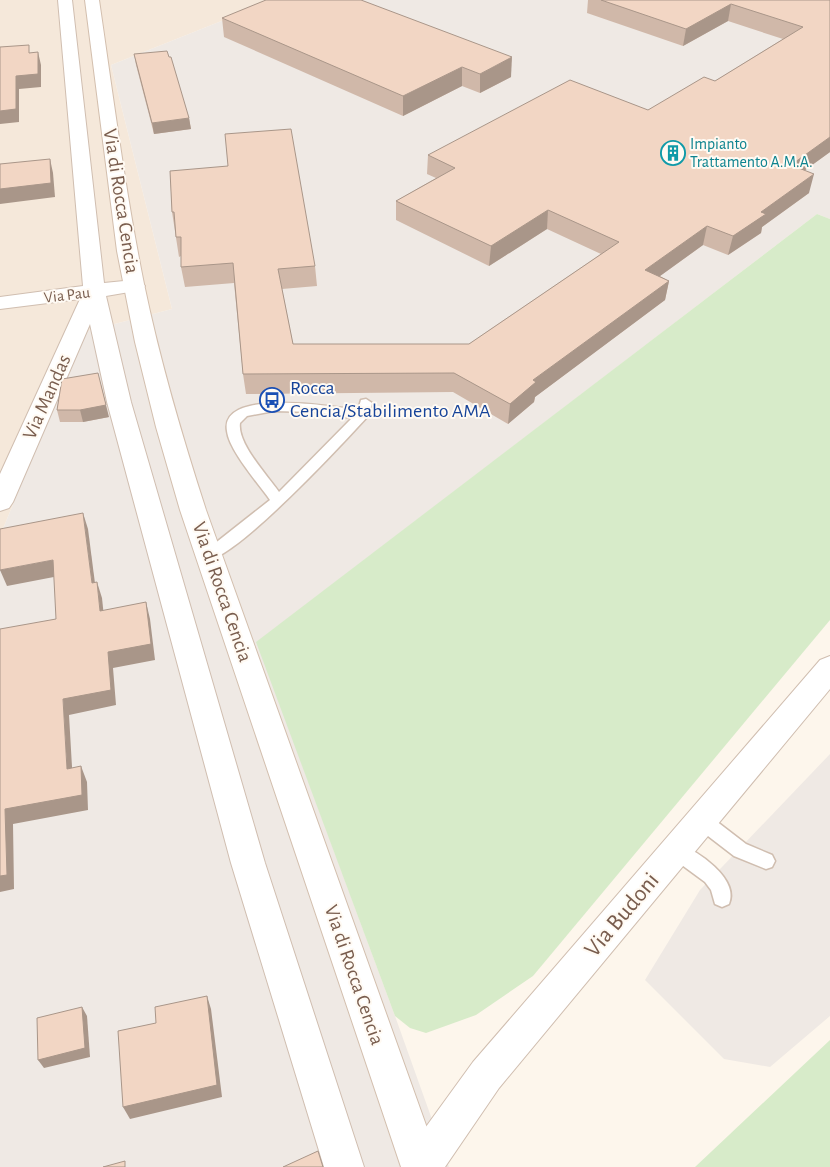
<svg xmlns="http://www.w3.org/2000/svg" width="830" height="1167" viewBox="0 0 830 1167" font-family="'Alegreya Sans',sans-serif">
<rect width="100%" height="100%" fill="#fdf6ec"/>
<!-- residential -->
<path fill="#f5e8da" d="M0 0H274L111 65 172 309 84 332 0 536Z"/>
<!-- industrial -->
<g fill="#efe9e4">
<path d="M274 0H830V219L817 214 257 642 395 1016 449 1167H0V536L84 332 172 309 111 65Z"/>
<path d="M830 754V1016L770 1067 724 1059 645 980 700 890Z"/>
</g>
<!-- green -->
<g fill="#d7ebc9">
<path d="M817 214 830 219V620L533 976 476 1015 426 1033 410 1028 395 1016 256 642Z"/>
<path d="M830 1040V1167H695Z"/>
</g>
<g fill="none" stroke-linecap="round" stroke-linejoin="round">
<defs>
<g id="lane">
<path d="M366 399 372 403 369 415C348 438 229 567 204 560L202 556 204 552 270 500C258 483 229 450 227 431 219 387 335 407 358 410L361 400ZM274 411 314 412 352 418 279 492C267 475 237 443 240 423L247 416Z"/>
<path d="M701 812 707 814 746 844 772 855 775 861 772 867 766 869 734 856 695 826 692 820 695 814Z"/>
<path d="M677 843C697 850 740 879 729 904L722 907 715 904 711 890 705 882 671 857 668 851 671 845Z"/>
</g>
<g id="street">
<path d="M58 0H72L104 283 134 280 141 282 145 286 141 290 106 296 131 402 265 863 364 1167H324L231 863 107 402 90 324 13 502 9 508 0 511V474L80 299 0 309V297L83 286Z"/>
<path d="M830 656V689L499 1088 445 1167H401L407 1153 473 1062 820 660Z"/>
</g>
<path id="secondary" d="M85 0H99C113 95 125 190 144 284 160 361 182 436 206 510L441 1167H401L180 510 156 427 135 342 117 251Z"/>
</defs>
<!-- lane casing -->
<use href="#lane" stroke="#d0beb0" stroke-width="3"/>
<!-- street casing -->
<use href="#street" stroke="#d0beb0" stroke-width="2"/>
<!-- secondary casing -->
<use href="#secondary" stroke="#d3bfae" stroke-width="2"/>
<!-- lane -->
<use href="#lane" fill="#fff" fill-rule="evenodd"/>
<!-- street -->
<use href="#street" fill="#fff" fill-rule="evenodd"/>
<!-- secondary -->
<use href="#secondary" fill="#fff" fill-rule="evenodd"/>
</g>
<!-- wall -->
<g fill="#d0b8a9">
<path d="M588 0H830V152L805 170 809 193 762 227 761 233 728 255 703 245 660 276 669 281 665 300 535 397 534 402 508 424 453 392 246 394 243 374 234 283 185 287 181 267V256L179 257 172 212 170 171 315 266 317 286 282 289 293 344H469L601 254 547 229 489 266 396 220V201L436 178 427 174 428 155 648 110 715 81 783 39 728 21 683 46 587 13Z"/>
<path d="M222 18 511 77 480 93 462 86 403 116 224 37Z"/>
<path d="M134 54 189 118 191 129 154 134 136 65Z"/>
<path d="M62 379 109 417 83 422H60L57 410Z"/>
</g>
<!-- shaded-wall -->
<g fill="#a99689">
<path d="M731 4 728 21 683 46 686 29Z"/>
<path d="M38 52 41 65V87L19 89V122L0 124V111L16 76Z"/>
<path d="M512 57 511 77 480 93V74Z"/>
<path d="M462 67V86L403 116V96Z"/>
<path d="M189 118 191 129 154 134 152 123Z"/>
<path d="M830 137V152L786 184 791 165Z"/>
<path d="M50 159 53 173 55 197 0 204V189Z"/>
<path d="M814 174 809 193 762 227 761 233 728 255 733 236 761 212Z"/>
<path d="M548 210 547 229 489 266 491 246Z"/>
<path d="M707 226 703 245 642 289 645 270Z"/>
<path d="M669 281 665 300 535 397 534 402 508 424 510 404 533 380Z"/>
<path d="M101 385 109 417 83 422 80 410Z"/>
<path d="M83 513 88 529 97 599 92 583Z"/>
<path d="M53 560 59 576 7 586 0 570Z"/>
<path d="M97 582 102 598 105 627 100 611Z"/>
<path d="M146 602 150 619 155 660 113 668 116 705 69 715 73 784 67 769 63 699 108 652Z"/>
<path d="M81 766 87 782 88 810 13 824 14 889 0 892V876L5 809Z"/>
<path d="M207 996 211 1009 222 1097 130 1119 123 1107Z"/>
<path d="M82 1007 87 1016 90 1057 44 1068 38 1060Z"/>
</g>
<!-- building -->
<g fill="#f2d6c4" stroke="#a99689">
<path d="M266 0H361L512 57 480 74 462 67 403 96 222 18Z"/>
<path d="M601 0H830V137L791 165 814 174 761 212 766 214 733 236 707 226 645 270 669 281 533 380 536 382 510 404 454 373 243 374 233 263 181 267V237H176L174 212H172L170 171 228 166 225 134 291 129 315 266 278 269 293 344H469L619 242 548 210 491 246 396 201 455 168 428 155 570 80 648 110 704 77 715 81 803 27 731 4 686 29Z"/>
<path d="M29 45V53L38 52V74L16 76V109L0 111V47Z"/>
<path d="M167 51 169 57H171L189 118 152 123 134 54Z"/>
<path d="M50 159 51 183 0 189V164Z"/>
<path d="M98 373 106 405 80 410H57L62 379Z"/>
<path d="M83 513 92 583 97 582 100 611 146 602 151 644 108 652 111 690 63 699 67 769 81 766 82 795 5 809 7 875 0 876V629L56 619 53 560 0 570V529Z"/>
<path d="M207 996 217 1085 123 1107 118 1031 156 1023 155 1007Z"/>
<path d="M82 1007 85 1048 38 1060 37 1018Z"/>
<path d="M318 1151 323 1167H283Z"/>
<path d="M125 1161V1167H103Z"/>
</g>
<!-- icons -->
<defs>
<symbol id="building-ring" viewBox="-11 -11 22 22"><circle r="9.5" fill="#fffaf3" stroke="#0f9aa8" stroke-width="1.5"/><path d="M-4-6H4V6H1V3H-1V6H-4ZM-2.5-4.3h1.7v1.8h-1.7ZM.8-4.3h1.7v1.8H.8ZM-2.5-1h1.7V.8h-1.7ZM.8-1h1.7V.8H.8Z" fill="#0f9aa8"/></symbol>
<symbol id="bus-ring" viewBox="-11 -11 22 22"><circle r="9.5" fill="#fffaf3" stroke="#1a4fb4" stroke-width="1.5"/><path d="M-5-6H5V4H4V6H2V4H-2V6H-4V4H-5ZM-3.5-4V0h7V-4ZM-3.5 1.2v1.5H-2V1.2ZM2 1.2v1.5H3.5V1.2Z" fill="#1a4fb4"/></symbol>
</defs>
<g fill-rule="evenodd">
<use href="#building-ring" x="659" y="139" width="28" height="28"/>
<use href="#bus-ring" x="258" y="386" width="28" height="28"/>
</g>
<g text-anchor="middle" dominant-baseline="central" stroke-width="4" stroke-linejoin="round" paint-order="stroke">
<!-- far-culture labels -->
<g font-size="16" fill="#0d838f" stroke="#fffaf3" text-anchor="start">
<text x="690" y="144">Impianto<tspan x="690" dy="18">Trattamento A.M.A.</tspan></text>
</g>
<!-- far-street labels -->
<g font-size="16" fill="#795d4e" stroke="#fffaf3">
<text transform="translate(67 295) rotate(-7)">Via Pau</text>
</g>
<!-- street labels -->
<g font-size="20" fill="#795d4e" stroke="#fffaf3">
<text transform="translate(121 201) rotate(81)">Via di Rocca Cencia</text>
<text transform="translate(47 397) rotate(-66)">Via Mandas</text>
<text transform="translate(222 592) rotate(71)">Via di Rocca Cencia</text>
<text transform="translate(354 975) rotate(71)">Via di Rocca Cencia</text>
</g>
<!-- transit labels -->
<g font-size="20" fill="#164399" stroke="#fffaf3" text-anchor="start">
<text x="290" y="388">Rocca<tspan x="290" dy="23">Cencia/Stabilimento AMA</tspan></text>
</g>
<!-- near-street labels -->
<g font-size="24" fill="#795d4e" stroke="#fffaf3">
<text transform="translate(622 915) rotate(-50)">Via Budoni</text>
</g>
</g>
</svg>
